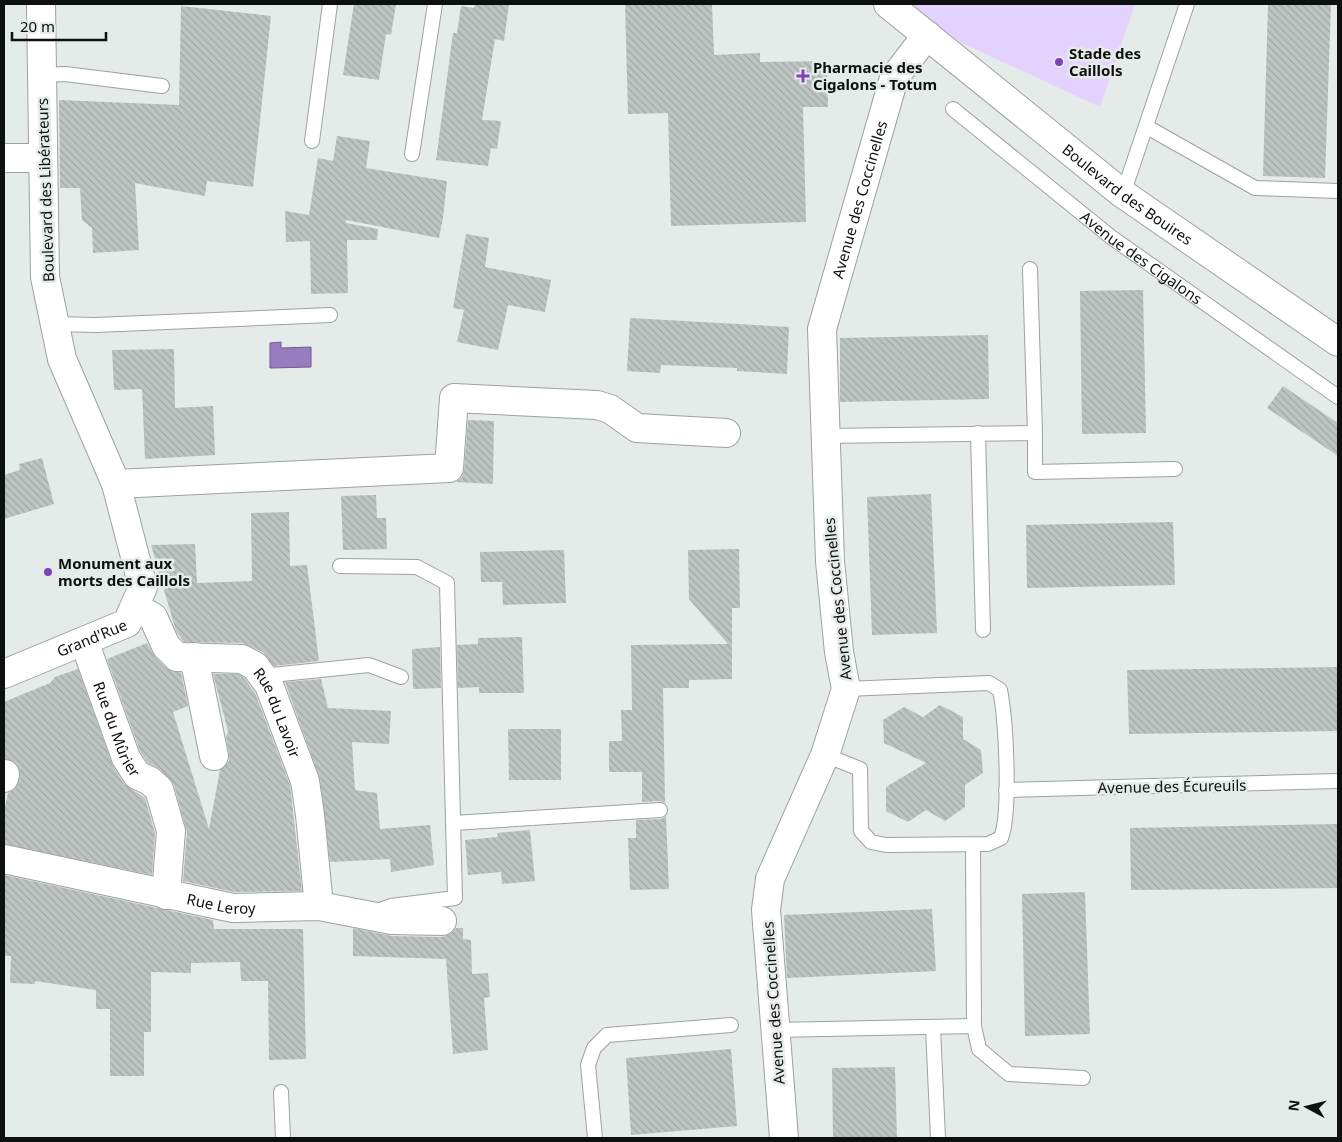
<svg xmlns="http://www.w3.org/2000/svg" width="1342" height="1142" viewBox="0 0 1342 1142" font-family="'Noto Sans',sans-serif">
<defs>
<pattern id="building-back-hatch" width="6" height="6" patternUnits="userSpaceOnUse" patternTransform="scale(1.25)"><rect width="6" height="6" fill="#bec4c2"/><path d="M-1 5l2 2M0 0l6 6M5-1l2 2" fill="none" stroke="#a2a7a6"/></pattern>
</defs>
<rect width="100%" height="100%" fill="#e5ebe9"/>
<!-- grass -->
<path fill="#e3d2fe" d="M887 4H1135L1100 107 906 17Z"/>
<!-- water -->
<path fill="#997cc0" stroke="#6f5c8b" d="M281 342V348L311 347V367L270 368V343Z"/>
<!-- building -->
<g fill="url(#building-back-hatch)">
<path d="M354 4H396L391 35 386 34 379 80 343 75Z"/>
<path d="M475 4H509L504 41 495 39 482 120 501 121 497 149 491 148 488 166 436 160 453 33H457L461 6 474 8Z"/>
<path d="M625 4H712L714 55 760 53V62L827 61 828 107H803L806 222 671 226 668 113 628 114Z"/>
<path d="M1268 4H1331L1325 178 1263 176Z"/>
<path d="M181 6 271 16 253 187 207 181 205 196 135 183 139 250 93 253 92 228 82 220 80 188H60L59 100 179 105Z"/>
<path d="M337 136 370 141 366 168 447 181 443 218 439 238 346 220V223L378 229 377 240H347L348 293 311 294 310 241 286 242 285 211 309 215 318 158 333 161Z"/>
<path d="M466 234 489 238 485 267 551 280 545 312 508 305 498 350 457 342 464 310 453 308Z"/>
<path d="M1143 290 1146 433 1082 434 1080 291Z"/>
<path d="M630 318 789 327 787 374 737 371V368L661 365 660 373 627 371Z"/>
<path d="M988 335 989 399 840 402V338Z"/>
<path d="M174 349 175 408 213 406 215 455 145 459 142 389 114 390 112 350Z"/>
<path d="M1283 386 1338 423V456L1267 408Z"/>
<path d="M468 420 494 421 493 484 456 482 462 477 464 470Z"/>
<path d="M42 458 54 504 4 519V475L20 470 19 464Z"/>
<path d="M931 494 937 633 872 635 867 497Z"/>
<path d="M376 495 377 518H386L387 549 343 550 341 496Z"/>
<path d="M289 512 290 566 307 565 319 661 274 666 263 652 243 643 184 642 176 631 151 545 195 544 197 583 252 581 251 513Z"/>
<path d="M1173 522 1175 585 1027 588 1026 525Z"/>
<path d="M739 549 740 608H732V679L689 680V688H663L665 803 659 801 642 802V772H609V741H622L621 710H632L631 645 728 644 689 599 688 550Z"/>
<path d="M564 550 566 603 503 605 502 582H481L480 552Z"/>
<path d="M522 637 524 693H479V687L458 688 457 645 478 644V638Z"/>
<path d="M147 643 155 657 166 668 181 673 188 706 173 712 209 829 220 770 229 761V753L226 738 228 731 213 674H238L244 678 255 693 290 785 302 891 234 892 183 881 187 832 174 785 160 769 148 763 140 751 107 659Z"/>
<path d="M440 647 441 688 413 689 412 649Z"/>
<path d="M1338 667V731L1129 734 1127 670Z"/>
<path d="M78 669 113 766 124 784 145 798 155 833 152 875 4 844V811L8 793 16 788 20 777V770L16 763 4 759V702L50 683 55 677Z"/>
<path d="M321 679 328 708 391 711 389 744 352 742 355 790 377 793 380 829 430 825 434 865 391 872 390 859 330 862 320 779 285 682Z"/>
<path d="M940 705 963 717V739L981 750 983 773 965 785V807L945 821 926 810 908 822 886 811V787L926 763 884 743 883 720 904 707 923 717Z"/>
<path d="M508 729H561V780H509Z"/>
<path d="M666 816 669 889 630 890 628 838H636V820L661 819Z"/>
<path d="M1338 824V888L1131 890 1130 828Z"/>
<path d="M530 830 535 881 502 884 501 872 468 875 465 840 498 837 497 833Z"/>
<path d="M4 875 213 920 214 929H303L306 1059 269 1060 268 981H241L240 962 191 963V973L151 972V1032H144V1076H110V1009H96V990L35 981V984L10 983 11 956H4Z"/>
<path d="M1085 892 1090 1034 1025 1036 1022 894Z"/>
<path d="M932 909 936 971 787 978 784 915Z"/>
<path d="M353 928 392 936 442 937 450 934 456 928H463V939L471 940 472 974 488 973 490 997 484 998 488 1050 453 1054 446 959 353 956Z"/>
<path d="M731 1049 737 1126 631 1135 626 1058Z"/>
<path d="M895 1067 897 1138H833L832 1068Z"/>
</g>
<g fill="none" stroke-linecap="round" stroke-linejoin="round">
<defs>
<g id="lane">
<path d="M42 75 65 74 162 86"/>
<path id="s1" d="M953 109 1111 237 1338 397"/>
<path d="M1147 127 1255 188 1338 191"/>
<path d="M312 141 330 4"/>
<path d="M412 154 435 4"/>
<path d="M1123 194 1187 4"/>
<path d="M1030 269 1035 433"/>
<path d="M55 324 96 325 330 315"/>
<path d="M978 433 983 630"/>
<path d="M826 436 1035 433V472L1175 469"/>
<path d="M340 566 417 567 447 583 455 898 391 906 374 912"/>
<path d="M262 676 369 665 401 677"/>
<path d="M825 755 860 769 861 831 871 842 886 845 988 844 1001 838C1011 812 1006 720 1000 690L989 683 846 689"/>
<path d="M1006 790 1338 781"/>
<path d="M453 823 660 810"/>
<path d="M973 845 974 1026"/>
<path d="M933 1028 938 1138"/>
<path d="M775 1030 974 1026 979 1049 1009 1074 1083 1078"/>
<path d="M281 1092 283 1138"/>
<path d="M595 1138 588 1065 594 1048 607 1035 731 1025"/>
</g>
<g id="street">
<path id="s2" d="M888 4 1123 194 1338 342"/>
<path d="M4 158H43"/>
<path d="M116 484 449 468 454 398 597 405 610 409 637 428 726 433"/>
<path id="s3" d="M135 607 153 617 166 646 177 657 242 659 255 666 269 685 305 781 310 815 319 906"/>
<path id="s4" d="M84 641 126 758 137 775 150 781 159 789 171 831 166 895"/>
<path d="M194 657 214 756"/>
<path id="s5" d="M4 674 127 623 143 587 116 484 62 359 45 277 41 4"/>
<path d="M4 778 5 774"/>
<path id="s6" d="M4 859 233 908 319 906 392 920 442 921"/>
<path id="s7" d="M784 1138 766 910 770 879 825 755 846 689 839 652 830 561 822 329 894 78 927 35"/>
</g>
</defs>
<!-- lane casing -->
<use href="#lane" stroke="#9da2a0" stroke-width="16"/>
<!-- street casing -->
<use href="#street" stroke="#9da2a0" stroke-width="30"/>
<!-- lane -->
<use href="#lane" stroke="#fff" stroke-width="14"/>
<!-- street -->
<use href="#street" stroke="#fff" stroke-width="28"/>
</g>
<!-- markers -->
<g fill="#7d43ba" stroke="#e5ebe9" stroke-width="2">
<circle cx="1059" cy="62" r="5"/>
<path d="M800.5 68.5h5v5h5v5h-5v5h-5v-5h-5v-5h5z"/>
<circle cx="48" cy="572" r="5"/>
</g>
<g text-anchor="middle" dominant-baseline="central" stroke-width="5" stroke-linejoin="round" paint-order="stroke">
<!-- poi labels -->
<g font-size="15" font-weight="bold" fill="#0e100f" stroke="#e5ebe9" text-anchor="start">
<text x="1069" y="53">Stade des<tspan x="1069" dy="17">Caillols</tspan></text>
<text x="813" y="67">Pharmacie des<tspan x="813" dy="17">Cigalons - Totum</tspan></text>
<text x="58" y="563">Monument aux<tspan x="58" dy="17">morts des Caillols</tspan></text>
</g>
<!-- street labels -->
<g font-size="15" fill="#0e100f" stroke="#e5ebe9">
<text transform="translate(45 190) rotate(-92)">Boulevard des Libérateurs</text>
<text stroke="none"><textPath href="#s2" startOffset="306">Boulevard des Bouires</textPath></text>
<text stroke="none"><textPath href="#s7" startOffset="961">Avenue des Coccinelles</textPath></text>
<text stroke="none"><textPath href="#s1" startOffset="240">Avenue des Cigalons</textPath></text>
<text transform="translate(837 599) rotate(-96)">Avenue des Coccinelles</text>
<text stroke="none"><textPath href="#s5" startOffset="95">Grand'Rue</textPath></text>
<text stroke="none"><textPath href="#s3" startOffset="200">Rue du Lavoir</textPath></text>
<text stroke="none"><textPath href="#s4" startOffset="94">Rue du Mûrier</textPath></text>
<text transform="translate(1172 786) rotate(-1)">Avenue des Écureuils</text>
<text stroke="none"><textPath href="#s6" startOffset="222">Rue Leroy</textPath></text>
<text transform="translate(773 1003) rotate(-94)">Avenue des Coccinelles</text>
</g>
</g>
<!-- border -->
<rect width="1342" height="1142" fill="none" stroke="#0e100f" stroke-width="10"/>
<!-- north arrow -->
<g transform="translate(1307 1107) rotate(277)" stroke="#e5ebe9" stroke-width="4" paint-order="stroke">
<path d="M0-4L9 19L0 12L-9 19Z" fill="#0e100f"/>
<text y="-8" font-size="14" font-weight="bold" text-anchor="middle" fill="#0e100f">N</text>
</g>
<!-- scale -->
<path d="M12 32v8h94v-8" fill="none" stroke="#0e100f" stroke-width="2.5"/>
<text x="20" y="32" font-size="15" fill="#0e100f" stroke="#e5ebe9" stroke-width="4" paint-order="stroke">20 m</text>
</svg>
